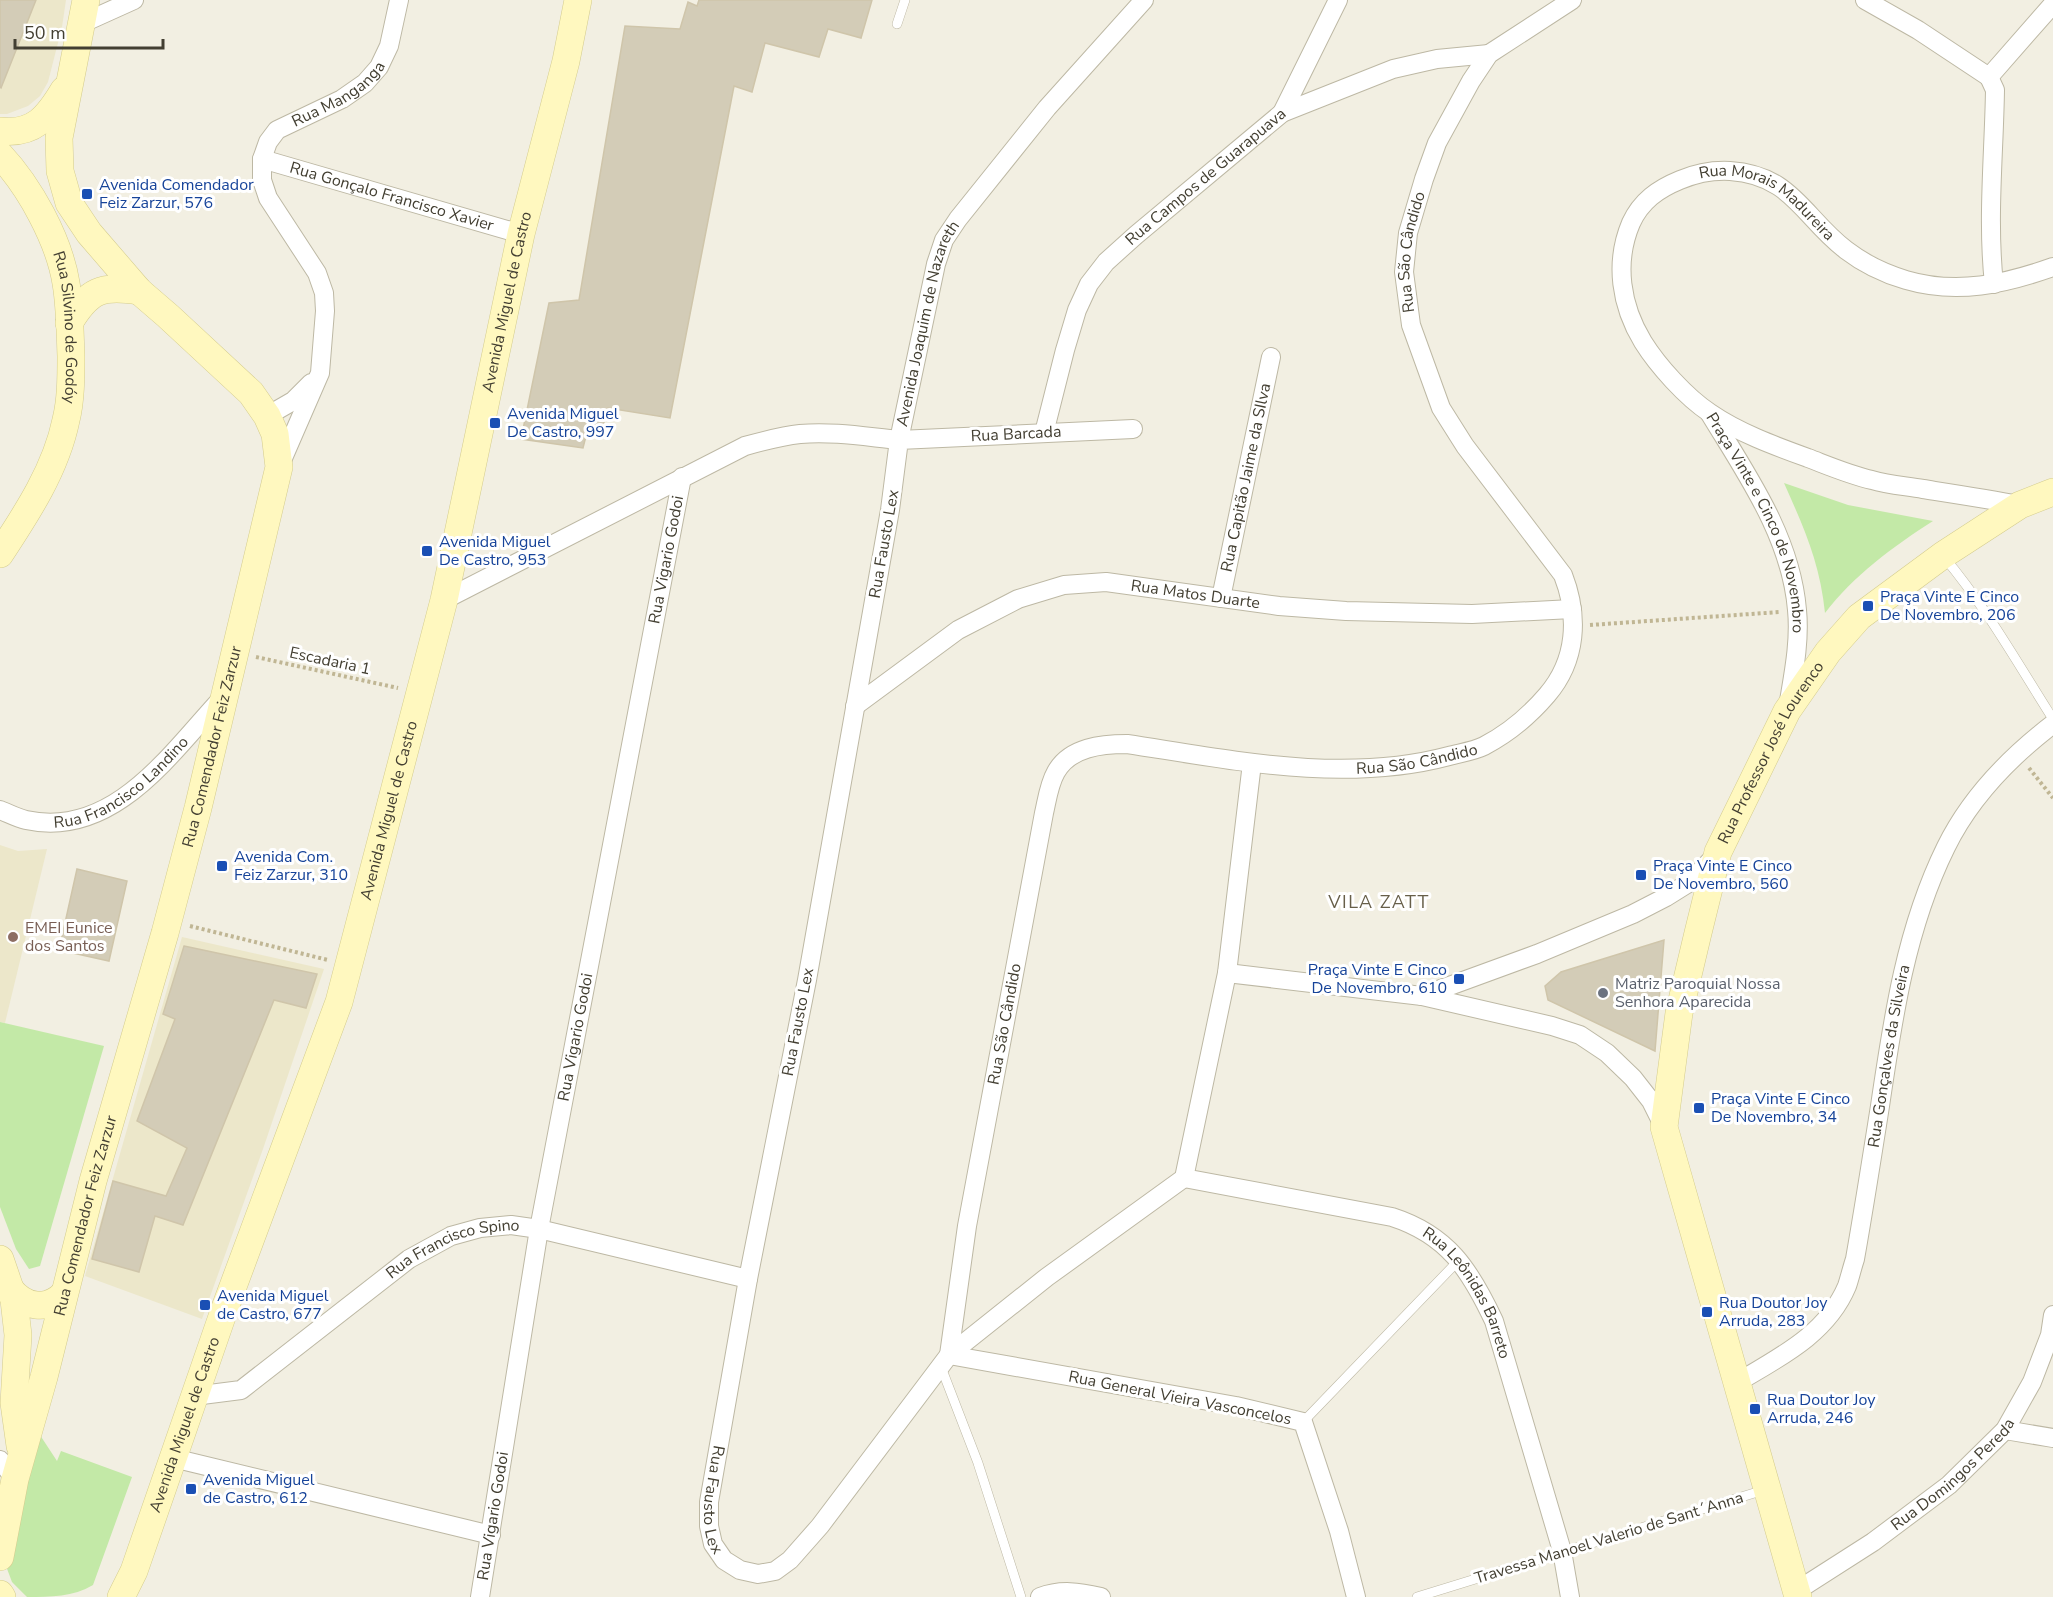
<svg xmlns="http://www.w3.org/2000/svg" width="2053" height="1597" viewBox="0 0 2053 1597" font-family="'Nunito Sans',sans-serif">
<rect width="100%" height="100%" fill="#f2efe2"/>
<!-- education -->
<g fill="#ece7ca">
<path d="M0 0H66L62 27 48 82 40 96 28 106 7 114H0Z"/>
<path d="M0 845 18 851 47 849 5 1023 0 1022Z"/>
<path d="M182 937 324 969 263 1149 202 1319 85 1276Z"/>
</g>
<!-- green -->
<g fill="#c3e9a7">
<path d="M1784 483 1848 505 1933 521C1894 546 1853 576 1825 613 1820 563 1804 528 1784 483Z"/>
<path d="M0 1022 104 1046 40 1266 29 1269 16 1249 0 1207Z"/>
<path d="M36 1429 57 1461 61 1451 132 1477 93 1585C73 1597 51 1597 27 1597L12 1582 6 1566Z"/>
</g>
<!-- building -->
<g fill="#d3ccb7" stroke="#cfc5aa" stroke-width="1.5">
<path d="M0 0H36L1 88 0 87Z"/>
<path d="M699 0H872L861 38 828 29 819 57 765 43 752 92 734 86 670 418 608 408 603 426 589 424 583 448 521 439 549 303 579 300 625 26 680 29 688 2 697 6Z"/>
<path d="M77 869 127 881 109 961 59 950Z"/>
<path d="M1664 940 1655 1051 1548 1000 1545 986 1561 972Z"/>
<path d="M184 946 317 974 306 1008 274 1000 183 1225 155 1216 139 1272 92 1259 113 1181 166 1196 187 1148 137 1121 175 1019 163 1014Z"/>
</g>
<g fill="none" stroke-linecap="round" stroke-linejoin="round">
<defs>
<g id="lane">
<path d="M897 24 905 0"/>
<path d="M1944 557C1986 607 2018 664 2053 719"/>
<path d="M941 1367 978 1463 1021 1597"/>
<path d="M1303 1422 1459 1260"/>
<path d="M1417 1597 1764 1490"/>
</g>
<g id="street">
<path d="M1865 0 1918 30 1989 77 2053 4"/>
<path d="M83 23 134 0"/>
<path d="M1989 77 1995 90C1994 154 1987 220 1994 284"/>
<path d="M1282 113 1338 0"/>
<path id="s1" d="M262 159 521 234"/>
<path id="s2" d="M1710 414C1747 475 1791 537 1797 610 1800 640 1794 671 1789 701"/>
<path d="M267 416 293 401 311 383"/>
<path id="s3" d="M1133 429 899 440 890 510 807 980 748 1279 709 1502V1526L713 1544 724 1560 740 1570 758 1574 775 1571 790 1560 820 1526 949 1355 1047 1277 1184 1178 1227 973 1252 763"/>
<path id="s4" d="M1044 433 1065 350 1077 310 1089 284 1106 262 1136 235 1282 113 1393 69 1437 59 1489 54"/>
<path id="s5" d="M280 465 320 373 325 311 324 293 317 273 268 198 262 180V159L268 142 277 130 342 99 365 83 379 67 389 46 399 0"/>
<path id="s6" d="M2020 505C1988 499 1955 494 1923 489 1906 486 1888 485 1872 480 1850 475 1829 466 1808 458 1775 446 1739 433 1710 413 1686 397 1658 366 1643 342 1621 306 1614 263 1631 223 1641 201 1658 189 1680 180 1697 173 1712 170 1730 171 1792 175 1803 217 1846 250 1863 263 1886 274 1906 280 1957 295 2005 284 2053 267"/>
<path id="s7" d="M1221 598 1271 357"/>
<path id="s8" d="M444 600 745 446C763 441 781 436 800 434 833 431 867 437 899 440L936 264 944 240 958 219 1047 108 1144 0"/>
<path id="s9" d="M855 706 958 630 1018 599 1064 585 1106 582 1279 606 1346 611 1472 614 1572 609"/>
<path id="s10" d="M0 810C8 813 17 818 26 820 113 839 170 754 221 699"/>
<path d="M1227 973 1422 996 1552 1026 1580 1035 1607 1053 1633 1078 1651 1101 1663 1125"/>
<path d="M1422 996 1537 954 1633 914 1666 897 1690 882 1715 856"/>
<path id="s11" d="M1184 1178 1392 1217C1448 1235 1470 1270 1494 1321L1562 1551 1570 1597"/>
<path id="s12" d="M1738 1382C1780 1357 1827 1334 1847 1286 1850 1277 1852 1268 1855 1259 1864 1208 1872 1157 1880 1106 1893 1017 1906 928 1946 847 1970 798 2010 757 2053 724"/>
<path id="s13" d="M194 1396 241 1390 409 1259 451 1236 480 1228 511 1225 539 1229 748 1279"/>
<path d="M2005 1430 2053 1438"/>
<path d="M173 1458 491 1535"/>
<path d="M0 1460 15 1479"/>
<path id="s14" d="M1798 1590 1873 1542 1949 1485 2005 1430 2032 1382 2050 1335 2053 1315"/>
<path id="s15" d="M480 1597 539 1229 682 477"/>
<path d="M1040 1597C1061 1589 1079 1592 1101 1597"/>
<path id="s16" d="M1356 1597 1339 1531 1303 1422 1236 1406 949 1355 967 1226 1044 813C1047 800 1049 784 1056 772 1070 747 1102 744 1127 744 1232 760 1344 784 1449 756 1460 753 1474 751 1484 746 1509 733 1529 716 1547 695 1577 660 1579 616 1563 575L1465 446 1441 408 1411 325 1404 272 1408 233 1424 179 1437 143 1471 81 1489 54 1572 0"/>
</g>
<g id="secondary">
<path d="M0 131C34 135 48 117 64 90"/>
<path id="s17" d="M0 155C30 187 59 240 66 283 70 307 70 332 71 356 71 377 71 400 66 420 56 469 27 513 0 554"/>
<path d="M69 323C89 290 101 285 139 291"/>
<path d="M0 1259 14 1300 18 1335 14 1403 20 1446"/>
<path d="M10 1289C25 1308 47 1311 64 1294"/>
<path id="s18" d="M0 1557 15 1479 44 1377 93 1181 165 933 198 808 279 467 275 434 267 416 251 393 168 316 139 291 89 233 69 203 60 171 59 138 86 0"/>
<path d="M0 1594 2 1597"/>
<path id="s19" d="M121 1597 134 1571 225 1308 339 1002 444 600 521 234 566 61 578 0"/>
<path id="s20" d="M1798 1597 1664 1127 1679 1013 1698 933 1718 852 1787 711 1828 652 1859 617 1943 555 2020 505 2053 492"/>
</g>
</defs>
<!-- lane casing -->
<use href="#lane" stroke="#bdb8a4" stroke-width="10"/>
<!-- street casing -->
<use href="#street" stroke="#bdb8a4" stroke-width="20"/>
<!-- secondary casing -->
<use href="#secondary" stroke="#d4cc8e" stroke-width="28"/>
<!-- path -->
<g stroke="#c0b694" stroke-width="4" stroke-dasharray="3 3" stroke-linecap="butt">
<path d="M1590 625 1780 612"/>
<path d="M256 657 398 688"/>
<path d="M2029 768 2053 798"/>
<path d="M190 926 328 960"/>
</g>
<!-- lane -->
<use href="#lane" stroke="#fff" stroke-width="9"/>
<!-- street -->
<use href="#street" stroke="#fff" stroke-width="18"/>
<!-- secondary -->
<use href="#secondary" stroke="#fff8bf" stroke-width="27"/>
</g>
<!-- markers -->
<g fill="#1a4fb4" stroke="#fff" stroke-width="2">
<rect x="81" y="188" width="12" height="12" rx="3"/>
<rect x="489" y="417" width="12" height="12" rx="3"/>
<rect x="421" y="545" width="12" height="12" rx="3"/>
<rect x="1862" y="600" width="12" height="12" rx="3"/>
<rect x="216" y="860" width="12" height="12" rx="3"/>
<rect x="1635" y="869" width="12" height="12" rx="3"/>
<rect x="1453" y="973" width="12" height="12" rx="3"/>
<rect x="1693" y="1102" width="12" height="12" rx="3"/>
<rect x="199" y="1299" width="12" height="12" rx="3"/>
<rect x="1701" y="1306" width="12" height="12" rx="3"/>
<rect x="1749" y="1403" width="12" height="12" rx="3"/>
<rect x="185" y="1483" width="12" height="12" rx="3"/>
</g>
<circle fill="#8d6e63" stroke="#fff" stroke-width="2" cx="13" cy="937" r="6"/>
<circle fill="#6b7280" stroke="#fff" stroke-width="2" cx="1603" cy="993" r="6"/>
<g text-anchor="middle" dominant-baseline="central" stroke-width="6" stroke-linejoin="round" paint-order="stroke">
<!-- street labels -->
<g font-size="16" fill="#433f32" stroke="#fff">
<text stroke="none"><textPath href="#s5" startOffset="436">Rua Manganga</textPath></text>
<text stroke="none"><textPath href="#s4" startOffset="315">Rua Campos de Guarapuava</textPath></text>
<text stroke="none"><textPath href="#s1" startOffset="135">Rua Gonçalo Francisco Xavier</textPath></text>
<text stroke="none"><textPath href="#s6" startOffset="714">Rua Morais Madureira</textPath></text>
<text stroke="none"><textPath href="#s16" startOffset="2156">Rua São Cândido</textPath></text>
<text stroke="none"><textPath href="#s19" startOffset="1354">Avenida Miguel de Castro</textPath></text>
<text stroke="none"><textPath href="#s8" startOffset="614">Avenida Joaquim de Nazareth</textPath></text>
<text stroke="none"><textPath href="#s17" startOffset="190">Rua Silvino de Godóy</textPath></text>
<text transform="translate(1016 434) rotate(-3)">Rua Barcada</text>
<text stroke="none"><textPath href="#s7" startOffset="123">Rua Capitão Jaime da SIlva</textPath></text>
<text stroke="none"><textPath href="#s2" startOffset="120">Praça Vinte e Cinco de Novembro</textPath></text>
<text transform="translate(884 544) rotate(-80)">Rua Fausto Lex</text>
<text stroke="none"><textPath href="#s15" startOffset="1054">Rua Vigario Godoi</textPath></text>
<text stroke="none"><textPath href="#s9" startOffset="376">Rua Matos Duarte</textPath></text>
<text transform="translate(330 661) rotate(12)">Escadaria 1</text>
<text stroke="none"><textPath href="#s18" startOffset="838">Rua Comendador Feiz Zarzur</textPath></text>
<text stroke="none"><textPath href="#s20" startOffset="882">Rua Professor José Lourenco</textPath></text>
<text stroke="none"><textPath href="#s16" startOffset="1509">Rua São Cândido</textPath></text>
<text stroke="none"><textPath href="#s10" startOffset="136">Rua Francisco Landino</textPath></text>
<text stroke="none"><textPath href="#s19" startOffset="832">Avenida Miguel de Castro</textPath></text>
<text transform="translate(798 1022) rotate(-79)">Rua Fausto Lex</text>
<text stroke="none"><textPath href="#s16" startOffset="879">Rua São Cândido</textPath></text>
<text stroke="none"><textPath href="#s15" startOffset="568">Rua Vigario Godoi</textPath></text>
<text stroke="none"><textPath href="#s12" startOffset="382">Rua Gonçalves da Silveira</textPath></text>
<text stroke="none"><textPath href="#s18" startOffset="352">Rua Comendador Feiz Zarzur</textPath></text>
<text stroke="none"><textPath href="#s13" startOffset="306">Rua Francisco Spino</textPath></text>
<text stroke="none"><textPath href="#s11" startOffset="324">Rua Leônidas Barreto</textPath></text>
<text transform="translate(1180 1398) rotate(11)">Rua General Vieira Vasconcelos</text>
<text stroke="none"><textPath href="#s19" startOffset="184">Avenida Miguel de Castro</textPath></text>
<text stroke="none"><textPath href="#s14" startOffset="194">Rua Domingos Pereda</textPath></text>
<text stroke="none"><textPath href="#s3" startOffset="1311">Rua Fausto Lex</textPath></text>
<text stroke="none"><textPath href="#s15" startOffset="82">Rua Vigario Godoi</textPath></text>
<text transform="translate(1609 1538) rotate(-17)">Travessa Manoel Valerio de Sant´Anna</text>
</g>
<!-- transit labels -->
<g font-size="16" fill="#164399" stroke="#fff" text-anchor="start">
<text x="99" y="185">Avenida Comendador<tspan x="99" dy="18">Feiz Zarzur, 576</tspan></text>
<text x="507" y="414">Avenida Miguel<tspan x="507" dy="18">De Castro, 997</tspan></text>
<text x="439" y="542">Avenida Miguel<tspan x="439" dy="18">De Castro, 953</tspan></text>
<text x="1880" y="597">Praça Vinte E Cinco<tspan x="1880" dy="18">De Novembro, 206</tspan></text>
<text x="234" y="857">Avenida Com.<tspan x="234" dy="18">Feiz Zarzur, 310</tspan></text>
<text x="1653" y="866">Praça Vinte E Cinco<tspan x="1653" dy="18">De Novembro, 560</tspan></text>
<text x="1447" y="970" text-anchor="end">Praça Vinte E Cinco<tspan x="1447" dy="18">De Novembro, 610</tspan></text>
<text x="1711" y="1099">Praça Vinte E Cinco<tspan x="1711" dy="18">De Novembro, 34</tspan></text>
<text x="217" y="1296">Avenida Miguel<tspan x="217" dy="18">de Castro, 677</tspan></text>
<text x="1719" y="1303">Rua Doutor Joy<tspan x="1719" dy="18">Arruda, 283</tspan></text>
<text x="1767" y="1400">Rua Doutor Joy<tspan x="1767" dy="18">Arruda, 246</tspan></text>
<text x="203" y="1480">Avenida Miguel<tspan x="203" dy="18">de Castro, 612</tspan></text>
</g>
<!-- education labels -->
<g font-size="16" fill="#785e54" stroke="#fff" text-anchor="start">
<text x="25" y="928">EMEI Eunice<tspan x="25" dy="18">dos Santos</tspan></text>
</g>
<!-- worship labels -->
<g font-size="16" fill="#5b616d" stroke="#fff" text-anchor="start">
<text x="1615" y="984">Matriz Paroquial Nossa<tspan x="1615" dy="18">Senhora Aparecida</tspan></text>
</g>
<!-- neighbourhood labels -->
<g font-size="18" letter-spacing="1.5" fill="#675f49" stroke="#fff">
<text x="1379" y="902">VILA ZATT</text>
</g>
</g>
<!-- scale -->
<path d="M15 39v9h148v-9" fill="none" stroke="#433f32" stroke-width="3"/>
<text x="24" y="39" font-size="18" fill="#433f32" stroke="#ffffff" stroke-width="4.5" paint-order="stroke">50 m</text>
</svg>
